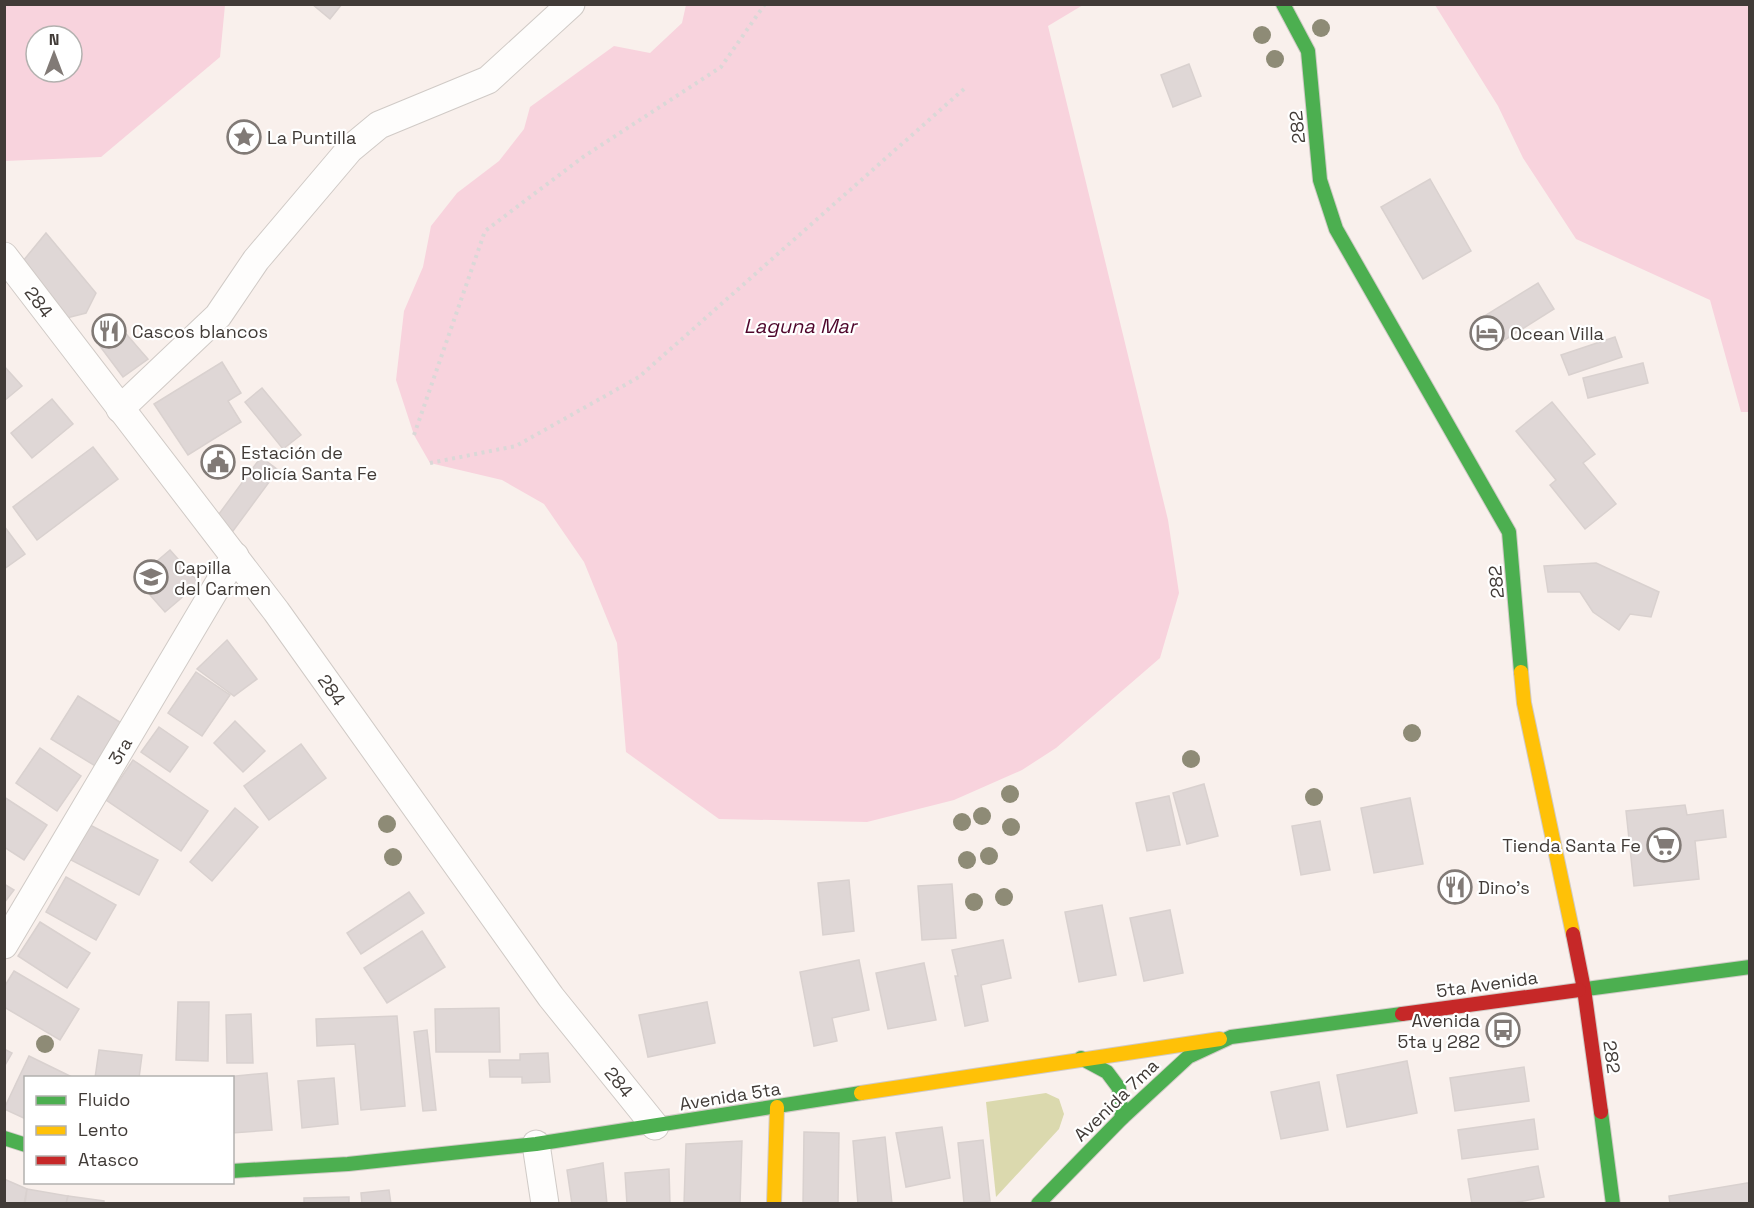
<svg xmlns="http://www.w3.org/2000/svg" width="1754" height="1208" viewBox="0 0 1754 1208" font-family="'Space Grotesk',sans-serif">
<rect width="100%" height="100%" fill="#f9f0ec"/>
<!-- green -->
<path fill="#dbd9ae" d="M1046 1093 1059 1099 1064 1114 1059 1129 996 1197 986 1102Z"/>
<!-- water -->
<g fill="#f8d3dd" fill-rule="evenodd">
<path d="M4 5H225L220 57 101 157 5 161ZM36 36H72V72H36Z"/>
<path d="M686 5H1083L1048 26 1168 520 1179 593 1160 658 1056 748 1022 770 954 800 867 822 719 819 626 752 617 643 584 562 544 504 502 480 430 463 414 435 396 380 404 311 423 267 431 226 457 193 499 161 524 129 530 107 614 46 650 53 682 23Z"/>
<path d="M1435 5H1749V412H1741L1710 300 1576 239 1523 158 1498 106Z"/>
</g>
<!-- building -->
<g fill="#dfd7d6" stroke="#d9d1cf" stroke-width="1.5">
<path d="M312 4H342L330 19Z"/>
<path d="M1189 64 1201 96 1173 107 1161 75Z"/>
<path d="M1430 179 1471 251 1423 279 1381 207Z"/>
<path d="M46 233 96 293 86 313 67 318 23 261Z"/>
<path d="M1538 283 1554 309 1495 346 1478 320Z"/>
<path d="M121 328 148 359 123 377 99 345Z"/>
<path d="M1615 337 1622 357 1569 375 1561 355Z"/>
<path d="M222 362 241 393 228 401 241 422 188 455 154 404Z"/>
<path d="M1643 363 1648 383 1588 398 1583 378Z"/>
<path d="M4 366 22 386 4 401Z"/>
<path d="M262 388 301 435 283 449 245 402Z"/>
<path d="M52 399 73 424 32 458 11 433Z"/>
<path d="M1552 402 1595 454 1583 463 1616 504 1585 529 1550 485 1556 480 1516 431Z"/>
<path d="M93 447 118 479 37 540 13 507Z"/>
<path d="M261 457 278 470 233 531 216 518Z"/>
<path d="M4 526 25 554 4 569Z"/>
<path d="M170 550 199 583 165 612 136 579Z"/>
<path d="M1596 563 1659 592 1651 617 1630 614 1619 630 1593 612 1580 592H1548L1544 566Z"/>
<path d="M227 640 257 679 234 696 197 669Z"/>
<path d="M196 672 230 695 202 736 168 713Z"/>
<path d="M78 696 123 724 97 767 51 739Z"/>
<path d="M235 721 265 751 243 772 214 743Z"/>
<path d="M159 727 188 747 170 772 141 752Z"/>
<path d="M301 744 326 778 269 820 244 786Z"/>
<path d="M40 748 81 776 57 811 16 783Z"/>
<path d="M133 760 208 811 181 851 106 800Z"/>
<path d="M1204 784 1218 836 1187 844 1173 793Z"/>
<path d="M1169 796 1180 845 1147 851 1136 803Z"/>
<path d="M4 797 47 825 24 860 4 847Z"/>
<path d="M1410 798 1423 864 1374 873 1361 808Z"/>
<path d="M1685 805 1687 815 1723 810 1726 837 1695 841 1699 879 1634 886 1626 811Z"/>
<path d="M235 808 258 827 212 881 190 862Z"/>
<path d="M1320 821 1330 870 1301 875 1292 826Z"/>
<path d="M90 825 158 860 139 895 71 860Z"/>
<path d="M66 877 116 905 96 940 46 912Z"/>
<path d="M849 880 854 931 823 935 818 883Z"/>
<path d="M4 884 14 890 4 903Z"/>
<path d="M952 884 956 938 922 940 918 886Z"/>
<path d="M409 892 424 913 361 954 347 933Z"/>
<path d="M1102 905 1116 975 1079 982 1065 912Z"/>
<path d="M1170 910 1183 973 1144 981 1130 918Z"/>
<path d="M40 922 90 953 67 988 18 956Z"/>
<path d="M422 931 445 967 387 1003 364 968Z"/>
<path d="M1003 940 1011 978 981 985 988 1021 965 1026 955 976H958L952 950Z"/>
<path d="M859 960 869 1010 832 1018 837 1041 814 1046 800 972Z"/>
<path d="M924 963 936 1020 888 1029 876 973Z"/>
<path d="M14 971 79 1009 60 1040 4 1007V987Z"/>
<path d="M178 1002H209L208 1061 176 1060Z"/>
<path d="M707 1002 715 1043 648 1057 639 1015Z"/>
<path d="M499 1008 500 1052H436L435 1009Z"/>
<path d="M251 1014 253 1063H227L226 1015Z"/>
<path d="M397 1016 405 1106 361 1110 355 1044 317 1046 316 1019Z"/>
<path d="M427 1030 436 1110 423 1111 414 1032Z"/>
<path d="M4 1049 12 1053 4 1067Z"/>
<path d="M99 1050 142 1055 139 1078H95Z"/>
<path d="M548 1053 550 1082 522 1083V1077H490L489 1060H520V1054Z"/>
<path d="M29 1056 74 1078H26V1119L4 1109Z"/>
<path d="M1407 1061 1417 1113 1347 1127 1337 1075Z"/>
<path d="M1524 1067 1529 1101 1455 1111 1450 1078Z"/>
<path d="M267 1073 272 1130 232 1133V1078L226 1077Z"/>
<path d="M334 1078 338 1124 302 1128 298 1081Z"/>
<path d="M1319 1082 1328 1130 1281 1139 1271 1092Z"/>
<path d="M1534 1119 1538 1149 1462 1159 1458 1130Z"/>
<path d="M942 1127 950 1178 906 1187 896 1133Z"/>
<path d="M804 1132 839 1133 838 1204H803Z"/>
<path d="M885 1137 892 1204H858L853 1141Z"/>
<path d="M983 1140 990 1201 964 1203 958 1143Z"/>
<path d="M742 1141 740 1204H684L686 1144Z"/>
<path d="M603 1163 607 1204H572L567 1170Z"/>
<path d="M1538 1166 1544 1197 1509 1204H1472L1468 1179Z"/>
<path d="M669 1169 670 1204H627L625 1173Z"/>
<path d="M4 1179 27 1189 24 1204H4Z"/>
<path d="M1747 1183H1750V1204H1670L1669 1196Z"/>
<path d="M27 1189 68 1196 66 1204H25Z"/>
<path d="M389 1190 391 1204H362L361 1193Z"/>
<path d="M68 1196 104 1201V1204H66Z"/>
<path d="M349 1197V1204H304V1198Z"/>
</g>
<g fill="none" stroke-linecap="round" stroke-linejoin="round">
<defs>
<g id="street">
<path d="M4 256 276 611 551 997 655 1126"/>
<path d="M120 409 218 316 256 260 350 149 379 125 488 80 571 4"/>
<path d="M4 945 235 556"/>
<path d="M536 1144 545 1204"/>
</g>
<g id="fast">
<path d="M1283 4 1308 51 1320 180 1336 229 1509 532 1521 672"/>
<path d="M1579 990 1750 967"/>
<path d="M1081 1058 1107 1072 1119 1088 1122 1118"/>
<path d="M1601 1112 1613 1204"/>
<path d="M4 1138 26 1145"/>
<path d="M232 1171 348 1164 536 1144 861 1093"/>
<path d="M1038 1204 1122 1118 1188 1057 1231 1037 1402 1014"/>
</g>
<g id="slow">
<path d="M1521 672 1524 703 1573 934"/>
<path d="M861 1093 1220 1039"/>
<path d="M774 1204 777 1107"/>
</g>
<g id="jam">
<path d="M1573 934 1584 989 1601 1112"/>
<path d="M1402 1014 1579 990"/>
</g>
</defs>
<!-- street casing -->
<use href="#street" stroke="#d0cac6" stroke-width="29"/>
<!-- fast casing -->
<use href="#fast" stroke="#d0cac6" stroke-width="16"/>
<!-- slow casing -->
<use href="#slow" stroke="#d0cac6" stroke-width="16"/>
<!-- jam casing -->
<use href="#jam" stroke="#d0cac6" stroke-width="16"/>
<!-- path -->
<g stroke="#dad8d7" stroke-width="4" stroke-dasharray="3 4.5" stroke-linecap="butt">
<path d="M414 435 485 231 583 157 721 67 765 4"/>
<path d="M430 463 516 446 639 377 965 88"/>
</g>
<!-- street -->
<use href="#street" stroke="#fefdfc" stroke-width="27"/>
<!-- fast -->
<use href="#fast" stroke="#4caf50" stroke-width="14"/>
<!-- slow -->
<use href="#slow" stroke="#ffc107" stroke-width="14"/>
<!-- jam -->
<use href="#jam" stroke="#c62828" stroke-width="14"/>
</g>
<!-- trees -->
<g fill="#8e8b76">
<circle cx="1321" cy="28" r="9"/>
<circle cx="1262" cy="35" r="9"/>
<circle cx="1275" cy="59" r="9"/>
<circle cx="1412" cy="733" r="9"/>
<circle cx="1191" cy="759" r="9"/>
<circle cx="1010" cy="794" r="9"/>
<circle cx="1314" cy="797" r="9"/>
<circle cx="982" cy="816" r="9"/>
<circle cx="962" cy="822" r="9"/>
<circle cx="387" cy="824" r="9"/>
<circle cx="1011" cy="827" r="9"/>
<circle cx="989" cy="856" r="9"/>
<circle cx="393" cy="857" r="9"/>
<circle cx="967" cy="860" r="9"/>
<circle cx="1004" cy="897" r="9"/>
<circle cx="974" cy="902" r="9"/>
<circle cx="45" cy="1044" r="9"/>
</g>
<!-- icons -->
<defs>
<symbol id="sight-ring" viewBox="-11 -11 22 22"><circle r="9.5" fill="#fff" stroke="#817a76" stroke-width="1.5"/><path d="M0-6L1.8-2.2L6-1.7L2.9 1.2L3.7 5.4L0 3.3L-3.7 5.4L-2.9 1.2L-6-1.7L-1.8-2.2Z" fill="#817a76"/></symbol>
<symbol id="restaurant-ring" viewBox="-11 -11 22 22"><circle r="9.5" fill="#fff" stroke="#817a76" stroke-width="1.5"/><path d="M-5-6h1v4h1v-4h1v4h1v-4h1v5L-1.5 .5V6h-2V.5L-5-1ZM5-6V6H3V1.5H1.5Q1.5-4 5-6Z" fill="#817a76"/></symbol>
<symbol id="hotel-ring" viewBox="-11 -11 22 22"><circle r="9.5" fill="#fff" stroke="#817a76" stroke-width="1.5"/><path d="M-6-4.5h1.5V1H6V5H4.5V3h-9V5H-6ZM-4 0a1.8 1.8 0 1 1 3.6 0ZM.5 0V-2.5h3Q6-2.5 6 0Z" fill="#817a76"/></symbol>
<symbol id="civic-ring" viewBox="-11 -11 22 22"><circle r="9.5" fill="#fff" stroke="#817a76" stroke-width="1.5"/><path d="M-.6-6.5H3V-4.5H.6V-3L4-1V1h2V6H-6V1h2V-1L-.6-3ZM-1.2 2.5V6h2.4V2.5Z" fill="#817a76"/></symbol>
<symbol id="university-ring" viewBox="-11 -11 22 22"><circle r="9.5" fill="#fff" stroke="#817a76" stroke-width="1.5"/><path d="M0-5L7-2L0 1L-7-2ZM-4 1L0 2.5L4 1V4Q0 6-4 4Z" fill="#817a76"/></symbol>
<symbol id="supermarket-ring" viewBox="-11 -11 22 22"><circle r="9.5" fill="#fff" stroke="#817a76" stroke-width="1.5"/><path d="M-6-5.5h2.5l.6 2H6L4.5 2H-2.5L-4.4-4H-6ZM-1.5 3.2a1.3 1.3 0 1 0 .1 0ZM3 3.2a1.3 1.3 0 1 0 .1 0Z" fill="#817a76"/></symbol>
<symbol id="bus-ring" viewBox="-11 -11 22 22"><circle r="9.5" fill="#fff" stroke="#817a76" stroke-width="1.5"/><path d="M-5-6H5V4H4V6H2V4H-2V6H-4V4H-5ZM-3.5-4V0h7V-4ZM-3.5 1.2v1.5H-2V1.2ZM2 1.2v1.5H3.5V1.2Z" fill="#817a76"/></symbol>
</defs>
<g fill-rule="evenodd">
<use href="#sight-ring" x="225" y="118" width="38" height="38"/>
<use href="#restaurant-ring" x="90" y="312" width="38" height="38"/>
<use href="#hotel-ring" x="1468" y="314" width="38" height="38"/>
<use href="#civic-ring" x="199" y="443" width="38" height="38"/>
<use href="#university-ring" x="132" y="558" width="38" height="38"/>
<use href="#supermarket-ring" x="1645" y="826" width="38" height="38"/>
<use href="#restaurant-ring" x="1436" y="868" width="38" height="38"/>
<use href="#bus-ring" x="1484" y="1011" width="38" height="38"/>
</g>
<g text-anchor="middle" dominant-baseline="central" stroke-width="4.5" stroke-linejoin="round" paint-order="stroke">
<!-- street labels -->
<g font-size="18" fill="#413b37" stroke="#fff">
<text transform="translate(1297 127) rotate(-96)">282</text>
<text transform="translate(39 302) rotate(53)">284</text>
<text transform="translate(1496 582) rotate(-95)">282</text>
<text transform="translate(332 690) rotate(55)">284</text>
<text transform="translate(120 751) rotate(-59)">3ra</text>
<text transform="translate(1487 984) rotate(-8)">5ta Avenida</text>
<text transform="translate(1612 1057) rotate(82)">282</text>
<text transform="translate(619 1082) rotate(51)">284</text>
<text transform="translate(730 1096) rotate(-9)">Avenida 5ta</text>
<text transform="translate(1116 1100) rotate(-44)">Avenida 7ma</text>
</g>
<!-- poi labels -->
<g font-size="18" fill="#413b37" stroke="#fff" text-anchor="start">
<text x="267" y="137">La Puntilla</text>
<text x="132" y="331">Cascos blancos</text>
<text x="1510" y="333">Ocean Villa</text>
<text x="241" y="452">Estación de<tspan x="241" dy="21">Policía Santa Fe</tspan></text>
<text x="174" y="567">Capilla<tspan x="174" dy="21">del Carmen</tspan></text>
<text x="1641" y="845" text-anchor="end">Tienda Santa Fe</text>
<text x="1478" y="887">Dino's</text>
<text x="1480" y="1020" text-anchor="end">Avenida<tspan x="1480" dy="21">5ta y 282</tspan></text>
</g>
<!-- water labels -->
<g font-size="20" font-style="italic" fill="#4f072c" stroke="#fff">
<text x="800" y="326">Laguna Mar</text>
</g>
</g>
<!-- border -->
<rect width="1754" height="1208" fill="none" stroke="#413b37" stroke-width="12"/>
<!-- legend -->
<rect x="24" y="1076" width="210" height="108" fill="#ffffff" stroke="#b3b1af" stroke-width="1.5"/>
<rect x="36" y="1096" width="30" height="9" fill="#4caf50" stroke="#b3b1af" stroke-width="1.5"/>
<text x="78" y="1106" font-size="18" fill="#413b37">Fluido</text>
<rect x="36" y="1126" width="30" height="9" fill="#ffc107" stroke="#b3b1af" stroke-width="1.5"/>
<text x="78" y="1136" font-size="18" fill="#413b37">Lento</text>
<rect x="36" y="1156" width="30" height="9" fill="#c62828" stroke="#b3b1af" stroke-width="1.5"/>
<text x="78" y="1166" font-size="18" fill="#413b37">Atasco</text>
<!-- north arrow -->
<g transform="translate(54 54)"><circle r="28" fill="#ffffff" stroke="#b3b1af" stroke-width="1.5"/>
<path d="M0-4.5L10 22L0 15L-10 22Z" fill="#817a76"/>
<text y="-9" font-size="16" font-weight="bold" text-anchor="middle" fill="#413b37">N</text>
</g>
</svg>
